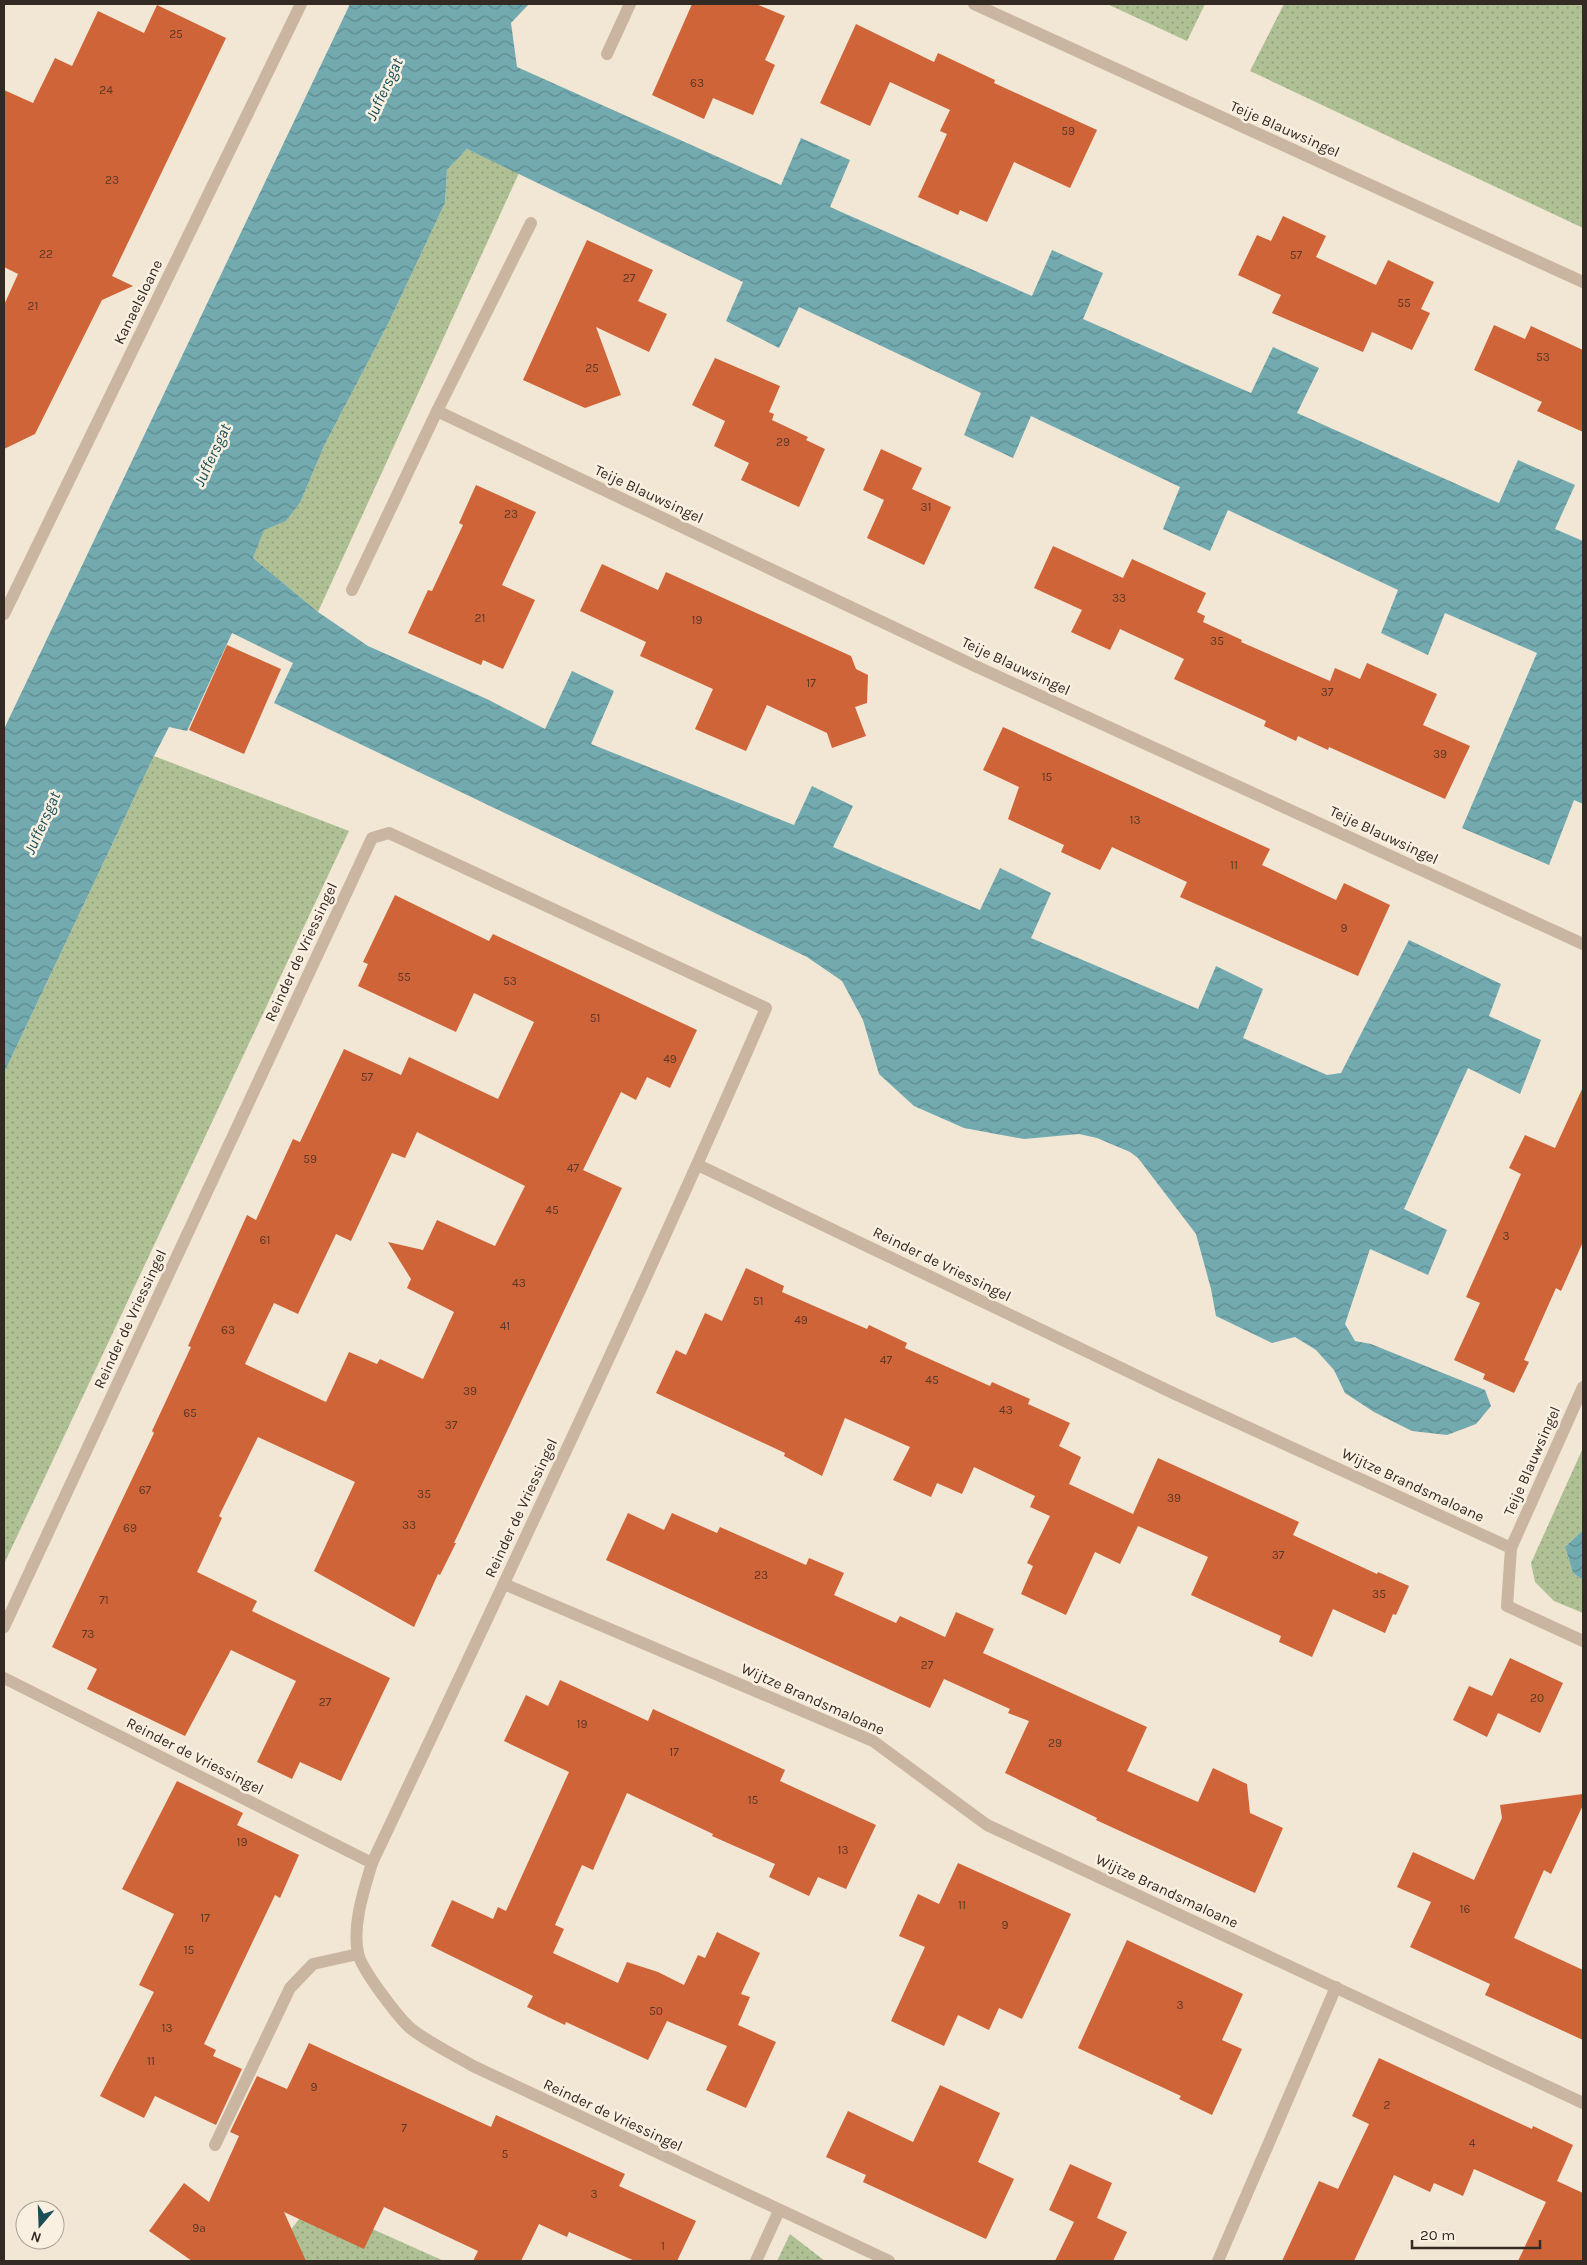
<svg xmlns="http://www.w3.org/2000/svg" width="1587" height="2265" viewBox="0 0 1587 2265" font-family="Karla,sans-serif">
<defs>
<pattern id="grass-dots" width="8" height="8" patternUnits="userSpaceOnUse" patternTransform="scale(1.25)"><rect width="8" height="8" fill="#afc194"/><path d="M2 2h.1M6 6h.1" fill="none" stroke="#8f9d79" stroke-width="1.8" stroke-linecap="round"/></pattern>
<pattern id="water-waves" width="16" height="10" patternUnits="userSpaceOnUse" patternTransform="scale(1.25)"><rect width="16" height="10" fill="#72aab0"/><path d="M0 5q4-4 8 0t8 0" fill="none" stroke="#5e8b8f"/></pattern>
</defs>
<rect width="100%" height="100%" fill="#f2e6d5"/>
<!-- grass -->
<g fill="url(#grass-dots)">
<path d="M1107 4H1205L1187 41Z"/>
<path d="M1284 4H1583V228L1250 71Z"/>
<path d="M467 149 519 173 318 612 253 558 264 529 286 521 300 503 325 444 388 324 445 203 447 170Z"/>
<path d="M154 756 349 831 4 1564V1073Z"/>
<path d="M1583 1448V1530L1565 1547 1573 1573 1583 1580V1613L1554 1601 1535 1582 1531 1563Z"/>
<path d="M312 2202 444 2261H267Z"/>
<path d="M790 2234 825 2261H777Z"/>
</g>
<!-- water -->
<g fill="url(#water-waves)">
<path d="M350 4H529L511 23 517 67 781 185 801 138 850 160 830 207 1032 296 1052 250 1103 273 1083 319 1251 393 1273 347 1319 368 1297 413 1499 503 1518 460 1575 485 1555 529 1583 541V804L1574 800 1549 865 1462 828 1537 653 1445 613 1428 655 1381 633 1398 590 1228 510 1210 551 1163 529 1180 487 1031 416 1013 458 964 435 981 393 799 307 779 348 726 321 743 282 467 149 447 170 445 203 388 324 325 444 300 503 286 521 264 530 253 558 318 612 368 646 489 700 545 729 572 671 614 691 591 744 794 825 812 786 853 806 833 847 980 910 1000 868 1051 893 1031 938 1198 1009 1216 966 1263 989 1243 1038 1327 1075 1341 1073 1409 940 1501 984 1489 1016 1541 1040 1520 1094 1468 1068 1404 1209 1447 1230 1428 1275 1370 1249 1345 1324 1355 1341 1371 1344 1485 1390 1491 1406 1476 1424 1447 1435 1412 1431 1374 1412 1345 1393 1334 1370 1316 1350 1295 1337 1272 1343 1216 1316 1211 1289 1196 1234 1138 1158 1130 1152 1097 1138 1079 1134 1024 1139 964 1128 914 1106 879 1074 863 1020 842 981 807 957 274 703 293 663 232 633 187 731 169 727 154 756 4 1073V729Z"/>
<path d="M1583 1530V1580L1573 1573 1565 1547Z"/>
</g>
<!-- building -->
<g fill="#ce6437" fill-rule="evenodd">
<path d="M692 4H756L785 16 765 60 775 65 753 115 713 98 704 119 652 95Z"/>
<path d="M157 5 226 38 112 276 133 286 102 300 35 434 4 449V305L18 274 4 267V90L33 103 55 58 72 66 98 11 144 33Z"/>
<path d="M856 24 934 62 938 53 995 80 994 83 1097 130 1070 188 1014 162 987 222 960 210 958 215 918 197 947 134 940 131 950 110 890 82 870 126 820 103Z"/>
<path d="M1283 216 1326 236 1316 257 1376 285 1388 260 1434 282 1421 309 1430 313 1412 350 1372 332 1363 352 1272 313 1281 295 1238 275 1257 235 1271 241Z"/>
<path d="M587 240 653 270 638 301 667 314 649 352 596 327 621 395 585 408 523 380Z"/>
<path d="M1494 325 1525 339 1531 326 1583 350V432L1537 411 1542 402 1474 370Z"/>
<path d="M715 358 780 386 769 412 774 414 772 420 808 437 806 440 825 449 799 507 741 480 749 463 714 446 725 421 692 405Z"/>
<path d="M881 449 922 468 912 489 951 507 924 565 867 538 884 500 863 490Z"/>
<path d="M476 485 536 512 502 585 535 600 503 669 483 660 481 665 408 633 428 590 432 591 463 525 459 523Z"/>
<path d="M1053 546 1123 578 1132 559 1206 593 1197 612 1205 616 1203 622 1242 640 1241 642 1330 681 1335 668 1360 679 1367 663 1437 694 1423 725 1470 746 1445 799 1329 747 1328 750 1298 736 1296 741 1264 726 1266 721 1174 679 1184 659 1120 629 1110 650 1071 632 1082 610 1034 588Z"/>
<path d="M602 564 658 590 666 572 851 656 856 669 868 675 867 703 855 707 866 736 832 748 827 733 767 705 746 751 695 729 713 689 640 656 646 642 580 611Z"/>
<path d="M227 645 281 669 244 754 189 730Z"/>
<path d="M1003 727 1270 849 1262 865 1336 900 1344 883 1390 905 1358 976 1180 897 1187 882 1112 847 1100 870 1061 852 1064 845 1008 819 1019 787 983 770Z"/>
<path d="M395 895 489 941 493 934 697 1030 670 1088 647 1077 636 1100 621 1092 583 1170 622 1188 454 1543H456L440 1575 438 1574 414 1627 314 1571 355 1482 258 1437 219 1516 222 1518 197 1572 257 1601 252 1611 390 1678 341 1781 300 1762 292 1779 257 1762 296 1681 231 1650 185 1736 87 1689 97 1669 52 1647 154 1433 152 1431 191 1347 188 1346 247 1215 256 1220 293 1139 300 1142 344 1049 401 1075 409 1057 498 1099 534 1022 474 993 456 1032 358 986 368 964 363 962ZM417 1132 525 1186 495 1246 437 1220 423 1250 388 1242 411 1279 407 1288 454 1312 423 1379 380 1359 377 1364 349 1352 326 1402 245 1364 274 1303 298 1314 336 1234 351 1241 392 1153 405 1158Z"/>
<path d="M1583 1087V1242L1561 1291 1556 1288 1524 1360 1529 1362 1514 1393 1483 1379 1485 1374 1454 1360 1480 1303 1466 1297 1521 1174 1509 1168 1525 1135 1555 1148Z"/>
<path d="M746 1268 784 1286 782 1292 867 1329 869 1325 907 1343 905 1348 990 1386 992 1382 1030 1399 1028 1404 1070 1423 1059 1446 1081 1457 1069 1484 1133 1514 1158 1458 1299 1522 1293 1535 1377 1574 1378 1572 1409 1586 1396 1615 1393 1614 1385 1633 1333 1609 1312 1657 1279 1642 1281 1636 1191 1595 1208 1557 1138 1526 1120 1564 1095 1552 1066 1615 1021 1594 1033 1566 1027 1563 1050 1516 1030 1507 1035 1496 974 1467 962 1494 937 1483 931 1497 893 1480 910 1447 845 1418 822 1476 784 1456 785 1453 656 1393 676 1350 686 1355 705 1313 722 1321Z"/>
<path d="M628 1513 664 1530 672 1513 717 1533 720 1527 806 1565 809 1558 844 1573 834 1595 896 1623 900 1616 945 1637 956 1612 994 1629 983 1653 1147 1727 1127 1771 1198 1802 1213 1768 1247 1784 1250 1813 1283 1828 1255 1893 1096 1820 1097 1818 1005 1773 1029 1721 1008 1713 1010 1709 944 1679 930 1708 606 1560Z"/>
<path d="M1510 1658 1563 1683 1540 1733 1498 1713 1487 1737 1453 1720 1469 1686 1492 1696Z"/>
<path d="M560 1680 648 1721 653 1709 785 1770 780 1781 876 1825 846 1889 818 1877 809 1896 769 1877 775 1864 712 1836 713 1834 627 1793 593 1870 582 1865 555 1925 564 1929 553 1953 618 1983 627 1962 658 1972 684 1985 698 1955 705 1958 717 1932 760 1953 741 1994 750 1997 738 2025 776 2042 746 2108 706 2090 727 2046 667 2021 648 2060 566 2022 565 2025 527 2007 533 1996 431 1946 452 1900 493 1919 498 1907 506 1911 569 1772 504 1741 526 1695 548 1706Z"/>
<path d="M177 1781 243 1813 237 1825 299 1855 280 1898 275 1895 204 2044 216 2050 213 2056 242 2069 216 2125 155 2096 144 2118 100 2096 154 1992 139 1985 174 1914 122 1889Z"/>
<path d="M1583 1794V1805L1551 1874 1544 1870 1514 1938 1583 1970V2040L1485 1995 1490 1984 1410 1947 1431 1902 1397 1887 1413 1852 1474 1880 1502 1818 1500 1805Z"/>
<path d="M958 1863 1071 1914 1022 2019 999 2008 989 2030 958 2015 944 2046 891 2021 925 1947 899 1936 918 1894 939 1904Z"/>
<path d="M1127 1940 1243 1994 1222 2040 1242 2049 1212 2115 1179 2099 1181 2096 1078 2048Z"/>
<path d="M309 2043 491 2127 496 2115 625 2174 619 2186 696 2221 677 2261H635L569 2232 567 2237 539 2224 521 2261H473L478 2251 384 2207 364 2249 284 2212 306 2261H192L149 2231 184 2183 209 2202 239 2136 230 2132 257 2076 287 2089Z"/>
<path d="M1379 2058 1532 2129 1533 2126 1573 2145 1557 2181 1583 2193V2261H1518L1546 2202 1474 2169 1463 2196 1434 2183 1430 2192 1394 2175 1354 2261H1282L1319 2181 1338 2189 1369 2124 1352 2116Z"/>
<path d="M940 2085 1000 2113 978 2162 1014 2179 986 2239 863 2182 866 2175 826 2157 848 2111 913 2142Z"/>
<path d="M1070 2164 1112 2183 1097 2218 1127 2232 1113 2261H1055L1074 2222 1049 2210Z"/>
</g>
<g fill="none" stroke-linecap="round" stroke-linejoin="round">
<!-- minor -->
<g stroke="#cab6a0" stroke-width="12">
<path d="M974 4 1583 282"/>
<path d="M607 54 630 4"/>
<path d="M437 411 973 665 1583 944"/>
<path d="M352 590 437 411 531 223"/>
<path d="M4 614 301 4"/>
<path d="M698 1165 1173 1393 1511 1548 1507 1606 1583 1641"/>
<path d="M1511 1548 1583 1387"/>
<path d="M504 1584 873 1741 987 1825 1583 2103"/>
<path d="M4 1627 372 838 389 833 766 1008C641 1296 506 1579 372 1863 364 1890 352 1925 358 1953 361 1969 396 2014 408 2026 420 2038 456 2056 473 2066L889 2261"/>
<path d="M4 1678 372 1863"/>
<path d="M215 2145 290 1988 313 1964 358 1954"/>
<path d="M756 2261 779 2211"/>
<path d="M1218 2261 1336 1987"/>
</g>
</g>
<g text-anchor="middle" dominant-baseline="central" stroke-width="5" stroke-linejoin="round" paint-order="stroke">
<!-- number labels -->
<g font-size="12" fill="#5a3829">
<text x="176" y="34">25</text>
<text x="697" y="83">63</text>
<text x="106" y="90">24</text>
<text x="1068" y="131">59</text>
<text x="112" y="180">23</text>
<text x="46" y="254">22</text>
<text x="1296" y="255">57</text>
<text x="629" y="278">27</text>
<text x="1404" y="303">55</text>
<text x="33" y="306">21</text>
<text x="1543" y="357">53</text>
<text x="592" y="368">25</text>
<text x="783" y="442">29</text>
<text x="926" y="507">31</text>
<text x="511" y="514">23</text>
<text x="1119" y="598">33</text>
<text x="480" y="618">21</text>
<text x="697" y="620">19</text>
<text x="1217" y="641">35</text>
<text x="811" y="683">17</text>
<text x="1327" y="692">37</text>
<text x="1440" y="754">39</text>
<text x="1047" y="777">15</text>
<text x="1135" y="820">13</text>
<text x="1234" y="865">11</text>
<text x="1344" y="928">9</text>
<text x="404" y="977">55</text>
<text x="510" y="981">53</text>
<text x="595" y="1018">51</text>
<text x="670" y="1059">49</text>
<text x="367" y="1077">57</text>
<text x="310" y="1159">59</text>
<text x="573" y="1168">47</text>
<text x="552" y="1210">45</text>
<text x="1506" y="1236">3</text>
<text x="265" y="1240">61</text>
<text x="519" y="1283">43</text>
<text x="758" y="1301">51</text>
<text x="801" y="1320">49</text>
<text x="505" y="1326">41</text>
<text x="228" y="1330">63</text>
<text x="886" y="1360">47</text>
<text x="932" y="1380">45</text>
<text x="470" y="1391">39</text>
<text x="1006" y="1410">43</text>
<text x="190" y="1413">65</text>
<text x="451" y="1425">37</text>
<text x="145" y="1490">67</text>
<text x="424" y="1494">35</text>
<text x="1174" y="1498">39</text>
<text x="409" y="1525">33</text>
<text x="130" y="1528">69</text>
<text x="1278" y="1555">37</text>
<text x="761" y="1575">23</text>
<text x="1379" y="1594">35</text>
<text x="104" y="1600">71</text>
<text x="88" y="1634">73</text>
<text x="927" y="1665">27</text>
<text x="1537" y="1698">20</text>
<text x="325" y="1702">27</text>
<text x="582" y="1724">19</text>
<text x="1055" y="1743">29</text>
<text x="674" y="1752">17</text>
<text x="753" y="1800">15</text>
<text x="242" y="1842">19</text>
<text x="843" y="1850">13</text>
<text x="962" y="1905">11</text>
<text x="1465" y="1909">16</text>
<text x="205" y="1918">17</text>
<text x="1005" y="1925">9</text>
<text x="189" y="1950">15</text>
<text x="1180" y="2005">3</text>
<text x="656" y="2011">50</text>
<text x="167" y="2028">13</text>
<text x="151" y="2061">11</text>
<text x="314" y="2087">9</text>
<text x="1387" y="2105">2</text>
<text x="404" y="2128">7</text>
<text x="1472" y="2143">4</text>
<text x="505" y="2154">5</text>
<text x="594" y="2194">3</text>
<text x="199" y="2228">9a</text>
<text x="663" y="2246">1</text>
</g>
<!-- street labels -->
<g font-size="15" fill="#342a24" stroke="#faf0e1">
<text transform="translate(1285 129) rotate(24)">Teije Blauwsingel</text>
<text transform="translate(138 302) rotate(-64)">Kanaelsloane</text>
<text transform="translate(649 494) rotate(25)">Teije Blauwsingel</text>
<text transform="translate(1016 666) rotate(25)">Teije Blauwsingel</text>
<text transform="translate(1384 835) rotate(25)">Teije Blauwsingel</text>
<text transform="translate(301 952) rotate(-65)">Reinder de Vriessingel</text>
<text transform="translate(942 1264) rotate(26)">Reinder de Vriessingel</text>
<text transform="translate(130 1319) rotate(-65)">Reinder de Vriessingel</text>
<text transform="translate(1532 1461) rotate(-66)">Teije Blauwsingel</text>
<text transform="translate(1413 1485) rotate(25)">Wijtze Brandsmaloane</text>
<text transform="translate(521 1508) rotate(-65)">Reinder de Vriessingel</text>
<text transform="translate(813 1699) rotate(24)">Wijtze Brandsmaloane</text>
<text transform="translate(195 1756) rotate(27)">Reinder de Vriessingel</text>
<text transform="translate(1167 1891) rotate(25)">Wijtze Brandsmaloane</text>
<text transform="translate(613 2115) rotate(25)">Reinder de Vriessingel</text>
</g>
<!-- water labels -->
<g font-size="16" font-style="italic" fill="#184f57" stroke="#faf0e1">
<text transform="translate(384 89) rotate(-65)">Juffersgat</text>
<text transform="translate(212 455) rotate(-65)">Juffersgat</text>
<text transform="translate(42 823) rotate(-66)">Juffersgat</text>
</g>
</g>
<!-- border -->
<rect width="1587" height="2265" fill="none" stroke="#342a24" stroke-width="10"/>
<!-- north arrow -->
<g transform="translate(40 2225) rotate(199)"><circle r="24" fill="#faf0e1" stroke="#aba195"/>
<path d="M0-4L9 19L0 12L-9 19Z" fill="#184f57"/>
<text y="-8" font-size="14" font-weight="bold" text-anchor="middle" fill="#342a24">N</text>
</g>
<!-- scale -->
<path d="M1412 2240v8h128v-8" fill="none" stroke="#342a24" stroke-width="2.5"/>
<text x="1420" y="2240" font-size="15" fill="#342a24" stroke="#faf0e1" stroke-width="4" paint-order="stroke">20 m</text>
</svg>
